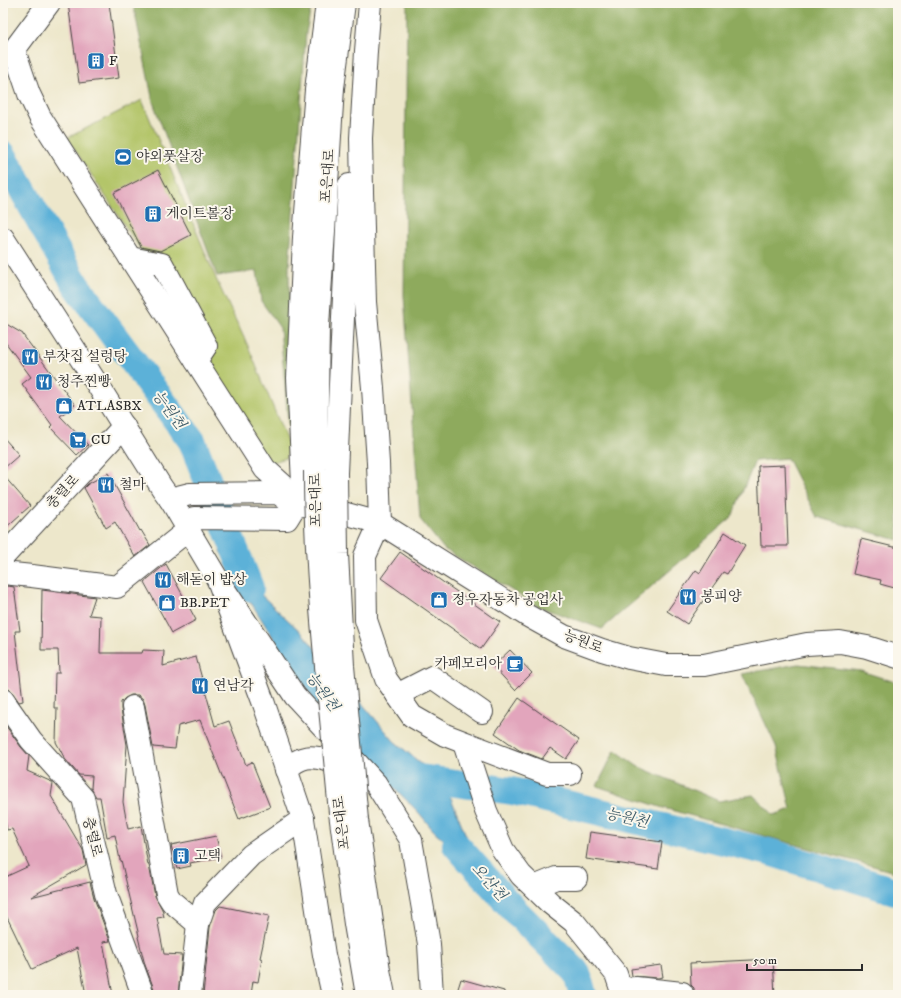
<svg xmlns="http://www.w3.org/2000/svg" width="901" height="998" viewBox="0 0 901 998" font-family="'IM FELL DW Pica','Noto Serif KR',serif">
<rect width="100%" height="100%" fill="#fbf7ec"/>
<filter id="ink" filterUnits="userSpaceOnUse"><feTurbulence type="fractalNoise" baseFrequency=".025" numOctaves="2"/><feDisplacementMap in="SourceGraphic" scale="8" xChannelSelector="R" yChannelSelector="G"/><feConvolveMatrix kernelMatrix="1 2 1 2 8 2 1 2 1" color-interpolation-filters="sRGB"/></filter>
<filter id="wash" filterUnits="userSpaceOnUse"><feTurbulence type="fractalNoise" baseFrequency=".012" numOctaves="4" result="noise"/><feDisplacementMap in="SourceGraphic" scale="16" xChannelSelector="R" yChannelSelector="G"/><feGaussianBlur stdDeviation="0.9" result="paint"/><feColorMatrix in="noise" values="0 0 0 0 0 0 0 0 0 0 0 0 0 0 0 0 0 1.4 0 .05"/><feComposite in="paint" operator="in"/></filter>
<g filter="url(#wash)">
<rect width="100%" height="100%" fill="#ede7cb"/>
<!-- green -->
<path fill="#b3c569" stroke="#6f784a" d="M142 100 217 281 248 346 285 436 289 447 286 458 267 464 149 262 67 138Z"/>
<!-- forest -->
<g fill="#8eaa5d" stroke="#5c6a44">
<path d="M133 3H312L306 33 289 268 291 440 289 434 280 328 261 301 257 271 217 276 153 102Z"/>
<path d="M407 3H898V540L817 517 787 458 755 461 732 517 602 629 537 606 444 549 420 519 404 296Z"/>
<path d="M798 664 861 671 898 683V873L660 807 597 786 615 750 637 766 719 801 753 795 774 815 791 809 776 746 742 674Z"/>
</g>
<!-- water -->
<path fill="#5cb1d8" stroke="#446e82" d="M220 551 249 552 258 592 303 634 394 741 431 772 451 798 481 873 433 830 420 814 365 758 317 706 237 581Z"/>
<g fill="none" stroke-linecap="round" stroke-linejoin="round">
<!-- river -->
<g stroke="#5cb1d8" stroke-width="28">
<path d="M3 155 76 285 192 441 250 588"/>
<path d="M399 775 512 791 769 852 898 892"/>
<path d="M456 845 516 912 577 973 583 995"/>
</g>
</g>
<g id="blocks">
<!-- building -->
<g fill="#e2a5bc">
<path d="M68 3H109L119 78 79 83Z"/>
<path d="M158 170 191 235 160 251 141 247 114 193Z"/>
<path d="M3 322 23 334V335L75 405 60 416 88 445 77 455 50 427 52 425 22 384 31 377 3 339Z"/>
<path d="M3 437 19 455 3 469Z"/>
<path d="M785 465 788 546H761L758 466Z"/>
<path d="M108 473 140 531 141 530 150 545 135 557 115 522 106 528 84 488 88 484Z"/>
<path d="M3 475 30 506 3 530Z"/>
<path d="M725 532 745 545 727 574 723 572 687 624 667 611 696 570 700 573Z"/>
<path d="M861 539 898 548V589L880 584 881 580 853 574Z"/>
<path d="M400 552 500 622 481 649 381 578Z"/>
<path d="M166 564 196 620 172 633 144 582Z"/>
<path d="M8 586 14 587 20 631H15L23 701 19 702 13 693 9 689 6 688 3 664V587Z"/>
<path d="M42 590 95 597 89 615 101 616 100 653H142L143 650 164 651 163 666 196 657 215 726 229 721 246 765 252 762 270 807 239 819 200 720 178 726 175 749 153 747 145 705 143 699 138 695H131L125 698 121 702V709L127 745 123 802 128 829 141 826 148 865H149L155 896 162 909 164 917 157 918 164 954 182 955 178 995H157L154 989 145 965 138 937 139 936 121 860H120L115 835 107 837 100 797H96L91 788 92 776 79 775 65 759 56 742 57 708H54L55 673H59L58 650H41Z"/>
<path d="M510 650 532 673 515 690 493 666Z"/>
<path d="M519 698 579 740 566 759 550 748 542 759 519 750 495 733Z"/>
<path d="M6 726 21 747 29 756 27 771 52 782 53 783 51 796 83 850 86 865 31 897 90 882 94 898 110 941 103 942 113 995H86L77 948 32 969 3 909V878L29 866 12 829 7 830 3 811V755Z"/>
<path d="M590 832 662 842 658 869 586 859Z"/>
<path d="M216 836 221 857 190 863 191 866 177 869 171 845Z"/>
<path d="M220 906 269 916 260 958 262 959 258 982 253 981 251 995H203L210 927 216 910Z"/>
<path d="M773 959 775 995H694V988L691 985 690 963Z"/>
<path d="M661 965 663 977 658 978 632 976 631 969Z"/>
<path d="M461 979 504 991V995H456Z"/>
</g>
</g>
</g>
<g filter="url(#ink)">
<use href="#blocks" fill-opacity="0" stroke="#484743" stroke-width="1"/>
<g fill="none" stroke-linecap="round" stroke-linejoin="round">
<defs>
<g id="minor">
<path d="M49 3 14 50 29 94 40 117 265 469 297 498"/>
<path d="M130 258 162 264 206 346 196 361"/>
<path d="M170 499 190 494 278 493 295 506 304 505 347 514 380 523 528 616 564 636 602 650 629 658 666 665H704L807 644 840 642 867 647 898 657"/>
<path d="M380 523 365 556 366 620 386 679 412 716 445 735 547 774H570"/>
<path d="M3 557 124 426"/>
<path d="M3 573 32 576 117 587 188 530 194 518 287 519 295 506"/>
<path d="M397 695 432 677 482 712"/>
<path d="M3 700 31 740 83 798 106 894 143 995"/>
<path d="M133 707 167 894 172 902 198 924"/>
<path d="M464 743 486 811 503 850 521 875 550 903 574 922 616 974 623 995"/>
<path d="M534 887 556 878H576"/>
<path d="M621 989 636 988 682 993"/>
<path d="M190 995 198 924 205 903 251 855 303 819"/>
</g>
<path id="major" d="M3 238 99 387 162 488 170 499 218 580 264 704 303 819 324 955 333 995"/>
<g id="highway">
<path d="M370 3 366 51 361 138 362 192 365 302 373 388 378 463 380 523"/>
<path d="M316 463 318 326 333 88 344 3"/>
<path d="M336 473 349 185"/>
<path d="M304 505 298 378 304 237 316 90 327 3"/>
<path d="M218 580 295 696 376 784 411 840 429 944 432 995"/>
<path d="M286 770C301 755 311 755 330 761 338 763 344 765 351 768"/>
<path d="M340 813 355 924 367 995"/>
<path d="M357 820 379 970 384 995"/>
</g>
</defs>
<!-- minor casing -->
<use href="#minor" stroke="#484743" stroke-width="24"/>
<!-- major casing -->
<use href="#major" stroke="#484743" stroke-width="24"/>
<!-- highway casing -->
<use href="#highway" stroke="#484743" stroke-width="24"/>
<!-- minor -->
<use href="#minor" stroke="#fff" stroke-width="22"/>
<!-- major -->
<use href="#major" stroke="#fff" stroke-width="22"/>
<!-- highway -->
<use href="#highway" stroke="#fff" stroke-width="22"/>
<defs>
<g id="highway-bridge">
<path d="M315 471C315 585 330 699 340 813"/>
<path d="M336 473 337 554 343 666 357 820"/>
</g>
</defs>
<!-- highway-bridge casing -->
<use href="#highway-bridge" stroke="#484743" stroke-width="24" stroke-linecap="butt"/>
<!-- highway-bridge -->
<use href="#highway-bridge" stroke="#fff" stroke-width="22"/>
</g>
</g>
<!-- icons -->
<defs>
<symbol id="building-square" viewBox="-11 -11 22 22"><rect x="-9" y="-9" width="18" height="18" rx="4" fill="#1f6fb2" stroke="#fbf7ec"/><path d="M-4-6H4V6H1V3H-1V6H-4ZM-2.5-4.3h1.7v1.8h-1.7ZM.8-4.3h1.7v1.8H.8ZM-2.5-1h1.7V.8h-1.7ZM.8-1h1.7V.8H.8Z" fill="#fff"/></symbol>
<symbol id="stadium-square" viewBox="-11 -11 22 22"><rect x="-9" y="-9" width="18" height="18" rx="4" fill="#1f6fb2" stroke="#fbf7ec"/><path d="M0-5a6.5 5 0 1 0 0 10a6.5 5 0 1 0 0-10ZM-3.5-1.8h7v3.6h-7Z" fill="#fff"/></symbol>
<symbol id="restaurant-square" viewBox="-11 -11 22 22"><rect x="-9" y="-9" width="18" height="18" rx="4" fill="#1f6fb2" stroke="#fbf7ec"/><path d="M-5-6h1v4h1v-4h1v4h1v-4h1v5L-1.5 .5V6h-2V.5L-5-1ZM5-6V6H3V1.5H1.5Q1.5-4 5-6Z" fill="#fff"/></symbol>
<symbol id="shop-square" viewBox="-11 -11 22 22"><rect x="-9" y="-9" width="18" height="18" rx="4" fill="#1f6fb2" stroke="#fbf7ec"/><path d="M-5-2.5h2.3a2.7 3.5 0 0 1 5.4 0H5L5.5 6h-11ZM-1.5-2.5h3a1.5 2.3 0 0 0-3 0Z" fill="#fff"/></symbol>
<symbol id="supermarket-square" viewBox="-11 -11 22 22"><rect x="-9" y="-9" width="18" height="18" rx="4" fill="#1f6fb2" stroke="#fbf7ec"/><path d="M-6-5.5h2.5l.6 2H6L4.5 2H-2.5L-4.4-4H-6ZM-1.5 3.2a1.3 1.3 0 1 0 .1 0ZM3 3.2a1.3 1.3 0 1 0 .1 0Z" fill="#fff"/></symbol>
<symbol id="cafe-square" viewBox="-11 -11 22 22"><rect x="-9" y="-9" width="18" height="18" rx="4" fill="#1f6fb2" stroke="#fbf7ec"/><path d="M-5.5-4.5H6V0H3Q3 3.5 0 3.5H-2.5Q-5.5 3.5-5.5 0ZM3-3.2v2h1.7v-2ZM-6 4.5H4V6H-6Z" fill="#fff"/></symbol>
</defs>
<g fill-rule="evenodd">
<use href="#building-square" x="86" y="51" width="20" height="20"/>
<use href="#stadium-square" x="113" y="147" width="20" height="20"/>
<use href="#building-square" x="143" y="204" width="20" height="20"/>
<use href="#restaurant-square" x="20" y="347" width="20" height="20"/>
<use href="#restaurant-square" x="34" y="372" width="20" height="20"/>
<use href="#shop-square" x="54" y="396" width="20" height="20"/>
<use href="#supermarket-square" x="68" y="430" width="20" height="20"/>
<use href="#restaurant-square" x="96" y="475" width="20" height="20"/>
<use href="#restaurant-square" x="153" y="570" width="20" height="20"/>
<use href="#restaurant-square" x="678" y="587" width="20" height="20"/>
<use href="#shop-square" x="429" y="590" width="20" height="20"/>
<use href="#shop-square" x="157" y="593" width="20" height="20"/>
<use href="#cafe-square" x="505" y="654" width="20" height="20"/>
<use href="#restaurant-square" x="190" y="676" width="20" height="20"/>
<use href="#building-square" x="171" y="846" width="20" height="20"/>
</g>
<g text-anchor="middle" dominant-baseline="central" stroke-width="4" stroke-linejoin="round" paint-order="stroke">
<!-- poi labels -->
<g font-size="14" fill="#2b2b2b" stroke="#fbf7ec" text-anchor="start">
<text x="109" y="61">F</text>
<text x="136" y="157">야외풋살장</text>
<text x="166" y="214">게이트볼장</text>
<text x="43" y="357">부잣집 설렁탕</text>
<text x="57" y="382">청주찐빵</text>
<text x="77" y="406">ATLASBX</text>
<text x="91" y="440">CU</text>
<text x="119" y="485">철마</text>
<text x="176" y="580">해돋이 밥상</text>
<text x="701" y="597">봉피양</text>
<text x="452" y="600">정우자동차 공업사</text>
<text x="180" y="603">BB.PET</text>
<text x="502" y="664" text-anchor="end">카페모리아</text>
<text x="213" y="686">연남각</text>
<text x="194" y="856">고택</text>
</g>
<!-- street labels -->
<g font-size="14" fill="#2b2b2b" stroke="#fbf7ec">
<text transform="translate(328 176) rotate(-86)">포은대로</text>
<text transform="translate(63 492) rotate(-47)">충렬로</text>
<text transform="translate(316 500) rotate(-91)">포은대로</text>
<text transform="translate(583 642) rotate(21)">능원로</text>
<text transform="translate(342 823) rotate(-97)">포은대로</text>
<text transform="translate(92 837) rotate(76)">충렬로</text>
</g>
<!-- water labels -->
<g font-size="15" font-style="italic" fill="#3c5a68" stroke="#fbf7ec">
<text transform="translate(169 410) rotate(53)">능원천</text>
<text transform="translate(323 692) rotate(54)">능원천</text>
<text transform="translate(627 818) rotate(13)">능원천</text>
<text transform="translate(489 882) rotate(48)">오산천</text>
</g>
</g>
<!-- margin -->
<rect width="901" height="998" fill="none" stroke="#fbf7ec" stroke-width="16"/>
<!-- scale -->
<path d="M747 964v6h115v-6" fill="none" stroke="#2b2b2b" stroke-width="2"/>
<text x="753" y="964" font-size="12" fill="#2b2b2b" stroke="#fbf7ec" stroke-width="3" paint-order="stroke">50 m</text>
</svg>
